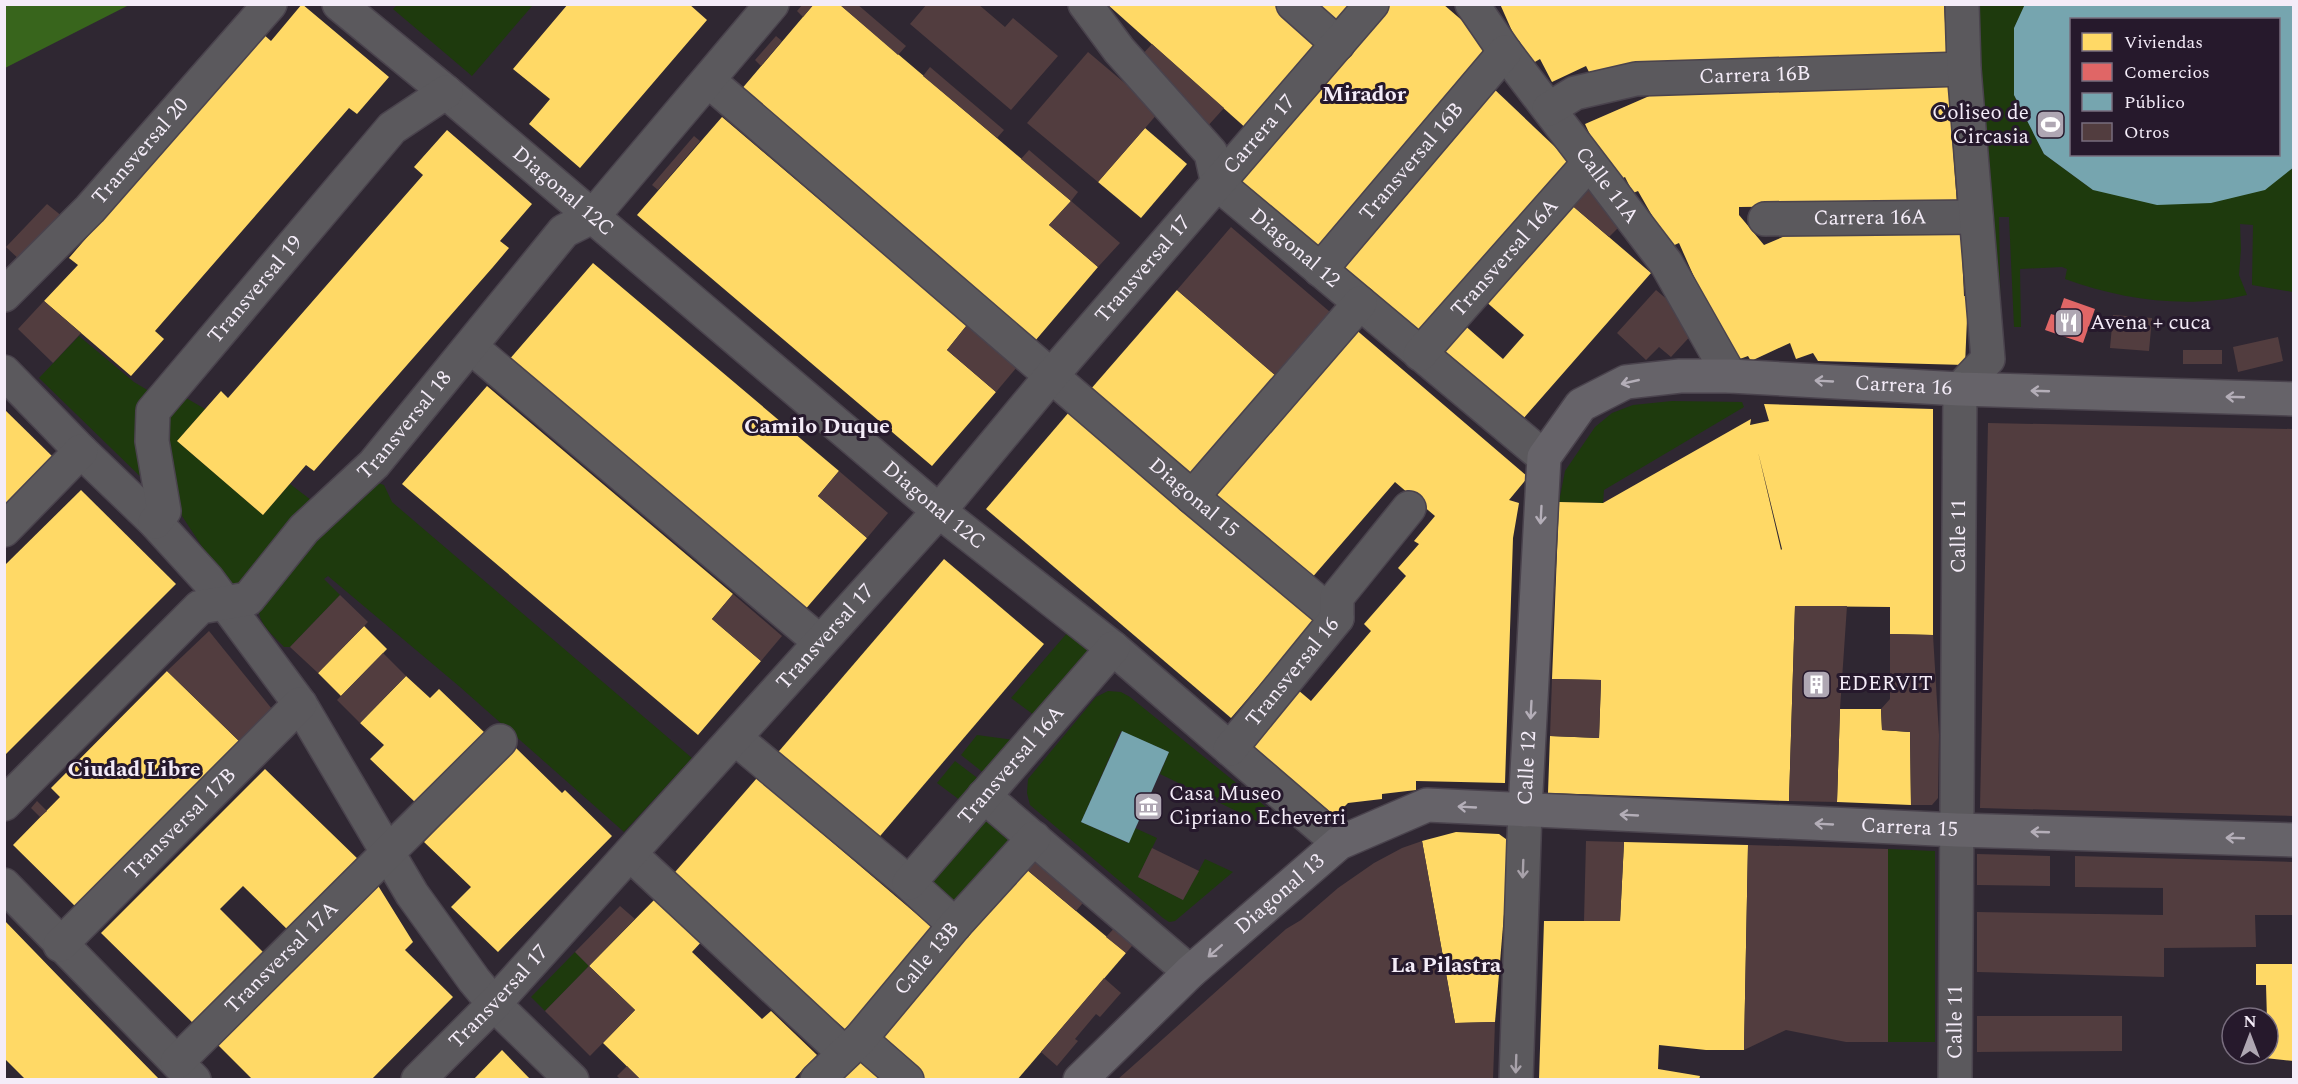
<svg xmlns="http://www.w3.org/2000/svg" width="2298" height="1084" viewBox="0 0 2298 1084" font-family="Spectral,serif">
<rect width="100%" height="100%" fill="#2f2732"/>
<!-- green -->
<g fill="#1e3a0d">
<path d="M397 5V4L533 5 472 76 393 9Z"/>
<path d="M1977 5H2025L2014 28V95L2044 154 2093 190 2293 167V292L2252 285 2253 225 2240 224 2241 249 2239 275 2247 295C2188 309 2122 300 2065 279L2067 269 2062 267 2020 269 2021 327H2014L2009 217H1999L2001 340 1988 213Z"/>
<path d="M79 336 134 382 149 391 148 484 39 378Z"/>
<path d="M181 395 205 409 177 441 263 515 290 484 315 503 241 589 234 588 220 574 182 516 165 465 166 419Z"/>
<path d="M1672 401 1742 402 1744 407 1604 490 1603 503 1559 502 1565 471 1595 427 1612 413 1633 405Z"/>
<path d="M378 483 384 485 392 502 692 758 624 832 460 687 328 576 324 579 340 595 290 647H284C275 637 258 624 259 609L282 571Z"/>
<path d="M1068 632 1084 644 1087 649V654L1034 715 1011 698Z"/>
<path d="M1108 691 1121 692 1130 697 1266 807 1259 822 1160 774 1169 752 1121 731 1081 822 1128 843 1135 828 1157 838 1138 877 1183 900 1205 859 1233 872 1175 921 1169 922 1163 918 1030 805 1027 793 1028 779 1096 697Z"/>
<path d="M977 735 1014 740 985 774 961 755Z"/>
<path d="M955 761 980 780 961 801 937 783Z"/>
<path d="M985 815 1014 835 954 903 929 885Z"/>
<path d="M1888 849 1935 851V1042H1888Z"/>
<path d="M575 952 589 966 545 1011 531 997Z"/>
</g>
<!-- forest -->
<path fill="#38651c" d="M5 4H129V5L5 68Z"/>
<!-- homes -->
<g fill="#ffd966" fill-rule="evenodd">
<path d="M302 4 389 77 357 114 349 108 155 331 164 339 131 376 44 301 78 265 69 258 263 34 271 41Z"/>
<path d="M568 4H689L707 20 580 168 529 124 550 99 513 69Z"/>
<path d="M814 4H839L1071 201 1049 225 1098 267 1035 341 740 91Z"/>
<path d="M1107 4H1275L1323 47 1248 130Z"/>
<path d="M1310 4H1362L1340 30Z"/>
<path d="M1389 4H1443L1494 48 1320 248 1238 179Z"/>
<path d="M1500 4H1944L1947 61 1611 68 1589 72 1586 66 1552 82 1540 59 1533 63 1516 40Z"/>
<path d="M1948 81 1957 204 1739 207V215L1764 245 1804 228 1831 227V235L1961 232 1964 296H1968L1965 365 1818 361 1813 353 1796 359 1790 343 1751 361 1748 356 1737 360 1695 279 1679 243 1670 247 1638 191 1633 193 1625 177 1619 180 1611 162 1604 165 1585 124 1670 87Z"/>
<path d="M1493 88 1572 163 1422 337 1339 266Z"/>
<path d="M722 117 967 325 947 350 996 392 932 466 637 215Z"/>
<path d="M1145 128 1187 164 1141 218 1098 182Z"/>
<path d="M447 130 532 204 500 241 509 248 493 267 314 471 306 465 263 515 177 441 221 391 228 398 423 175 414 167Z"/>
<path d="M1568 202 1651 273 1523 419 1440 347 1462 323 1503 359 1524 335 1483 299Z"/>
<path d="M593 263 839 471 818 496 867 538 803 612 508 361Z"/>
<path d="M1177 290 1275 375 1188 476 1090 390Z"/>
<path d="M1354 328 1528 477 1509 500 1519 503 1513 538 1505 783 1416 781V790L1382 794V799L1348 803 1335 816 1252 746 1298 690 1311 701 1371 631 1364 624 1406 576 1398 568 1419 544 1414 541 1435 516 1395 482 1310 580 1212 496Z"/>
<path d="M487 386 733 594 712 619 761 661 698 735 402 484Z"/>
<path d="M1764 404 1933 409V635L1890 634V607L1795 606 1789 801 1548 793 1550 736 1599 738 1601 680 1552 679 1559 502 1603 503 1751 419 1750 425 1769 421ZM1758 452 1767 488 1782 549 1781 550Z"/>
<path d="M4 409 56 460 4 513Z"/>
<path d="M1070 411 1316 620 1231 718 986 509Z"/>
<path d="M81 490 176 584 4 756V566Z"/>
<path d="M944 559 1044 644 875 842 774 757Z"/>
<path d="M364 626 387 649 341 696 318 673Z"/>
<path d="M167 671 240 742 76 907 13 845 60 797 51 788Z"/>
<path d="M406 676 430 698 439 689 486 734 417 804 370 759 384 745 360 723Z"/>
<path d="M1840 709H1881L1882 730 1910 732 1911 805 1837 802Z"/>
<path d="M516 748 562 793 565 790 612 836 498 952 451 907 471 887 424 842Z"/>
<path d="M265 769 361 862 291 933 243 886 220 909 267 956 197 1027 101 933Z"/>
<path d="M757 778 934 929 846 1030 669 879Z"/>
<path d="M1456 832 1499 834 1510 842 1495 1022 1455 1023 1422 841Z"/>
<path d="M1624 842 1748 845 1744 1050H1706L1659 1045 1658 1069 1700 1076 1699 1080H1539L1544 921H1620Z"/>
<path d="M1026 869 1126 953 1017 1080H924L878 1040Z"/>
<path d="M377 884 413 942 405 950 453 997 371 1080H253L217 1044Z"/>
<path d="M658 896 703 940 692 952 762 1019 771 1011 817 1055 793 1080H641L603 1043 635 1010 589 966Z"/>
<path d="M4 920 63 981 160 1080H26L4 1058Z"/>
<path d="M2256 964H2294V1061L2265 1058V1054H2268L2266 985H2256Z"/>
<path d="M502 1050 531 1080H473Z"/>
<path d="M862 1053 889 1080H836Z"/>
</g>
<!-- shops -->
<path fill="#e06666" d="M2064 298 2095 309 2083 343 2045 330 2051 314 2058 316Z"/>
<!-- public -->
<g fill="#76a5af" fill-rule="evenodd">
<path d="M2025 4H2294V167L2265 190 2211 203 2157 205 2093 190 2044 154 2014 95V28ZM2072 20H2278V154H2072Z"/>
<path d="M1122 731 1169 752 1129 843 1081 822Z"/>
</g>
<!-- building -->
<g fill="#523d3f">
<path d="M803 4H814L803 17 797 11Z"/>
<path d="M839 4H857L906 46 898 55Z"/>
<path d="M927 4H978L1005 27 1013 18 1058 56 1011 110 910 24Z"/>
<path d="M776 36 782 41 761 66 755 60Z"/>
<path d="M1152 44 1224 108 1206 128 1140 57Z"/>
<path d="M1088 52 1159 112 1098 182 1027 123Z"/>
<path d="M930 67 1004 130 997 138 923 76Z"/>
<path d="M694 136 700 141 658 190 652 185Z"/>
<path d="M1029 150 1078 192 1071 201 1021 159Z"/>
<path d="M1585 183 1620 226 1609 237 1568 202Z"/>
<path d="M1071 201 1120 243 1098 267 1049 225Z"/>
<path d="M47 204 63 217 22 262 6 247Z"/>
<path d="M1231 227 1330 312 1275 375 1177 290Z"/>
<path d="M1656 290 1681 311 1696 330 1671 357 1659 347 1646 360 1617 333Z"/>
<path d="M44 301 81 333 53 363 18 329Z"/>
<path d="M2113 315 2152 318 2149 351 2110 348Z"/>
<path d="M967 325 1017 367 996 392 947 350Z"/>
<path d="M2278 337 2283 361 2238 372 2233 347Z"/>
<rect x="2183" y="350" width="39" height="14"/>
<path d="M1988 423 2294 429V816L1980 808Z"/>
<path d="M839 471 888 513 867 538 818 496Z"/>
<path d="M733 594 782 636 761 661 712 619Z"/>
<path d="M340 595 368 622 318 673 290 647Z"/>
<path d="M1795 606H1847L1840 709 1837 802 1789 801Z"/>
<path d="M209 631 272 709 240 742 167 671Z"/>
<path d="M1890 634 1933 635 1939 735 1938 798 1932 805H1911L1910 732 1882 730 1881 709 1890 699Z"/>
<path d="M383 653 406 676 360 723 337 700Z"/>
<path d="M1552 679 1601 680 1599 738 1550 736Z"/>
<path d="M37 801 47 811 40 817 31 808Z"/>
<path d="M1422 841 1455 1023 1495 1022 1493 1080H1117L1286 929 1301 920 1338 888 1374 863 1402 848Z"/>
<path d="M1586 841 1624 842 1620 921H1584Z"/>
<path d="M1748 845 1888 849V1042H1846L1786 1030 1744 1050Z"/>
<path d="M1152 848 1199 871 1183 900 1138 877Z"/>
<path d="M1977 854 2050 856V886L1977 885Z"/>
<path d="M1039 856 1088 897 1076 911 1026 869Z"/>
<path d="M2075 856 2294 862V915H2255L2256 947 2164 948V977L1977 972V912L2163 915V888L2075 887Z"/>
<path d="M620 906 635 919 589 966 635 1010 590 1056 545 1011 589 966 575 952Z"/>
<path d="M1118 924 1137 940 1126 953 1106 937Z"/>
<path d="M1104 978 1121 993 1100 1017 1096 1014 1075 1039 1078 1041 1057 1066 1041 1052Z"/>
<path d="M1977 1016H2122V1051L1977 1052Z"/>
<path d="M627 1066 641 1080H621L617 1076Z"/>
</g>
<g fill="none" stroke-linecap="round" stroke-linejoin="round">
<defs>
<g id="street">
<path id="s1" d="M339 4 446 92 939 511 1113 648 1339 843"/>
<path id="s2" d="M1085 4 1119 50 1211 153 1218 184 1544 457"/>
<path d="M1293 4 1338 44"/>
<path id="s3" d="M1472 4 1505 52 1666 263 1730 376"/>
<path id="s4" d="M709 81 1192 497 1337 618"/>
<path id="s5" d="M1549 109 1575 93 1636 79 1964 69"/>
<path id="s6" d="M1765 219 1976 217"/>
<path id="s7" d="M1320 270 1505 52"/>
<path id="s8" d="M4 295 90 209 270 4"/>
<path d="M471 347 820 642"/>
<path id="s9" d="M1420 354 1589 163"/>
<path d="M4 372 81 451 155 522 208 580 300 704 412 894 474 980 494 1004 572 1080"/>
<path d="M1192 497 1360 303"/>
<path id="s10" d="M155 522 164 511 152 441 153 411 392 128 446 92"/>
<path d="M4 530 81 451"/>
<path d="M735 738 909 883 955 925"/>
<path id="s11" d="M1230 749 1337 618V597L1409 508"/>
<path d="M984 796 1190 972"/>
<path id="s12" d="M4 804 200 607 248 599 304 529 374 464 564 231 592 217 772 4"/>
<path d="M630 854 844 1053"/>
<path id="s13" d="M909 883 1113 648"/>
<path d="M4 885 194 1080"/>
<path id="s14" d="M60 945 300 704"/>
<path d="M860 1039 907 1080"/>
<path id="s15" d="M177 1062 500 741"/>
<path id="s16" d="M418 1080 494 1004 939 511 1052 375 1372 4"/>
<path id="s17" d="M817 1080 860 1039 955 925 1034 838"/>
<path d="M1516 1080 1525 810"/>
<path id="s18" d="M1955 1080 1960 389 1988 359 1964 69 1962 4"/>
</g>
<g id="secondary">
<path id="s19" d="M1525 810 1544 457 1581 405 1626 382 1680 376H1730L1960 389 2294 399"/>
<path id="s20" d="M1080 1080 1190 972 1339 843 1427 805 1957 830 2294 840"/>
</g>
</defs>
<!-- street casing -->
<use href="#street" stroke="#4a434d" stroke-width="36"/>
<!-- secondary casing -->
<use href="#secondary" stroke="#4a434d" stroke-width="36"/>
<!-- street -->
<use href="#street" stroke="#5b595d" stroke-width="33"/>
<!-- secondary -->
<use href="#secondary" stroke="#666369" stroke-width="33"/>
</g>
<!-- one-way arrows -->
<defs><path id="oneway-shaft" d="M-6 0H5M1.5-3L5.5 0L1.5 3" fill="none" stroke-width="1.6" stroke-linecap="round" stroke-linejoin="round" transform="scale(1.5)"/></defs>
<g stroke="#b4aeb8">
<use href="#oneway-shaft" transform="translate(1824 381) rotate(-177)"/>
<use href="#oneway-shaft" transform="translate(1630 382) rotate(167)"/>
<use href="#oneway-shaft" transform="translate(2040 391) rotate(-178)"/>
<use href="#oneway-shaft" transform="translate(2235 397) rotate(-178)"/>
<use href="#oneway-shaft" transform="translate(1541 515) rotate(93)"/>
<use href="#oneway-shaft" transform="translate(1531 710) rotate(93)"/>
<use href="#oneway-shaft" transform="translate(1467 807) rotate(-177)"/>
<use href="#oneway-shaft" transform="translate(1629 815) rotate(-177)"/>
<use href="#oneway-shaft" transform="translate(1824 824) rotate(-177)"/>
<use href="#oneway-shaft" transform="translate(2040 832) rotate(-178)"/>
<use href="#oneway-shaft" transform="translate(2235 838) rotate(-178)"/>
<use href="#oneway-shaft" transform="translate(1215 951) rotate(139)"/>
</g>
<g stroke="#a8a2aa">
<use href="#oneway-shaft" transform="translate(1523 869) rotate(92)"/>
<use href="#oneway-shaft" transform="translate(1516 1064) rotate(92)"/>
</g>
<!-- icons -->
<defs>
<symbol id="stadium-square" viewBox="-11 -11 22 22"><rect x="-9" y="-9" width="18" height="18" rx="4" fill="#afa7b3" stroke="#26192c"/><path d="M0-5a6.5 5 0 1 0 0 10a6.5 5 0 1 0 0-10ZM-3.5-1.8h7v3.6h-7Z" fill="#fff"/></symbol>
<symbol id="restaurant-square" viewBox="-11 -11 22 22"><rect x="-9" y="-9" width="18" height="18" rx="4" fill="#afa7b3" stroke="#26192c"/><path d="M-5-6h1v4h1v-4h1v4h1v-4h1v5L-1.5 .5V6h-2V.5L-5-1ZM5-6V6H3V1.5H1.5Q1.5-4 5-6Z" fill="#fff"/></symbol>
<symbol id="building-square" viewBox="-11 -11 22 22"><rect x="-9" y="-9" width="18" height="18" rx="4" fill="#afa7b3" stroke="#26192c"/><path d="M-4-6H4V6H1V3H-1V6H-4ZM-2.5-4.3h1.7v1.8h-1.7ZM.8-4.3h1.7v1.8H.8ZM-2.5-1h1.7V.8h-1.7ZM.8-1h1.7V.8H.8Z" fill="#fff"/></symbol>
<symbol id="museum-square" viewBox="-11 -11 22 22"><rect x="-9" y="-9" width="18" height="18" rx="4" fill="#afa7b3" stroke="#26192c"/><path d="M0-6L6-3V-2H-6V-3ZM-5-1h2V3h-2ZM-1-1h2V3h-2ZM3-1h2V3H3ZM-6 4H6V6H-6Z" fill="#fff"/></symbol>
</defs>
<g fill-rule="evenodd">
<use href="#stadium-square" x="2034" y="108" width="33" height="33"/>
<use href="#restaurant-square" x="2052" y="306" width="33" height="33"/>
<use href="#building-square" x="1800" y="668" width="33" height="33"/>
<use href="#museum-square" x="1132" y="790" width="33" height="33"/>
</g>
<g text-anchor="middle" dominant-baseline="central" stroke-width="6" stroke-linejoin="round" paint-order="stroke">
<!-- street labels -->
<g font-size="21" fill="#f4ecf8" stroke="#26192c">
<text stroke="none"><textPath href="#s5" startOffset="212">Carrera 16B</textPath></text>
<text stroke="none"><textPath href="#s16" startOffset="1266">Carrera 17</textPath></text>
<text stroke="none"><textPath href="#s8" startOffset="198">Transversal 20</textPath></text>
<text stroke="none"><textPath href="#s7" startOffset="142">Transversal 16B</textPath></text>
<text stroke="none"><textPath href="#s3" startOffset="226">Calle 11A</textPath></text>
<text stroke="none"><textPath href="#s1" startOffset="292">Diagonal 12C</textPath></text>
<text stroke="none"><textPath href="#s6" startOffset="105">Carrera 16A</textPath></text>
<text stroke="none"><textPath href="#s2" startOffset="327">Diagonal 12</textPath></text>
<text stroke="none"><textPath href="#s9" startOffset="128">Transversal 16A</textPath></text>
<text stroke="none"><textPath href="#s16" startOffset="1088">Transversal 17</textPath></text>
<text stroke="none"><textPath href="#s10" startOffset="274">Transversal 19</textPath></text>
<text stroke="none"><textPath href="#s19" startOffset="746">Carrera 16</textPath></text>
<text stroke="none"><textPath href="#s12" startOffset="561">Transversal 18</textPath></text>
<text stroke="none"><textPath href="#s4" startOffset="639">Diagonal 15</textPath></text>
<text stroke="none"><textPath href="#s1" startOffset="778">Diagonal 12C</textPath></text>
<text stroke="none"><textPath href="#s18" startOffset="544">Calle 11</textPath></text>
<text stroke="none"><textPath href="#s16" startOffset="602">Transversal 17</textPath></text>
<text stroke="none"><textPath href="#s11" startOffset="99">Transversal 16</textPath></text>
<text stroke="none"><textPath href="#s13" startOffset="156">Transversal 16A</textPath></text>
<text stroke="none"><textPath href="#s19" startOffset="42">Calle 12</textPath></text>
<text stroke="none"><textPath href="#s14" startOffset="171">Transversal 17B</textPath></text>
<text stroke="none"><textPath href="#s20" startOffset="930">Carrera 15</textPath></text>
<text stroke="none"><textPath href="#s20" startOffset="273">Diagonal 13</textPath></text>
<text stroke="none"><textPath href="#s15" startOffset="148">Transversal 17A</textPath></text>
<text stroke="none"><textPath href="#s17" startOffset="164">Calle 13B</textPath></text>
<text stroke="none"><textPath href="#s16" startOffset="116">Transversal 17</textPath></text>
<text stroke="none"><textPath href="#s18" startOffset="58">Calle 11</textPath></text>
</g>
<!-- poi labels -->
<g font-size="21" fill="#f4ecf8" stroke="#26192c" text-anchor="start">
<text x="2029" y="113" text-anchor="end">Coliseo de<tspan x="2029" dy="24">Circasia</tspan></text>
<text x="2090" y="323">Avena + cuca</text>
<text x="1838" y="684">EDERVIT</text>
<text x="1169" y="794">Casa Museo<tspan x="1169" dy="24">Cipriano Echeverri</tspan></text>
</g>
<!-- neighbourhood labels -->
<g font-size="22" font-weight="bold" fill="#f4ecf8" stroke="#26192c">
<text x="1364" y="94">Mirador</text>
<text x="817" y="426">Camilo Duque</text>
<text x="134" y="769">Ciudad Libre</text>
<text x="1446" y="965">La Pilastra</text>
</g>
</g>
<!-- border -->
<rect width="2298" height="1084" fill="none" stroke="#f4ecf8" stroke-width="12"/>
<!-- legend -->
<rect x="2070" y="18" width="210" height="138" fill="#26192c" stroke="#786d7e" stroke-width="1.5"/>
<rect x="2082" y="33" width="30" height="18" fill="#ffd966" stroke="#786d7e" stroke-width="1.5"/>
<text x="2124" y="48" font-size="18" fill="#f4ecf8">Viviendas</text>
<rect x="2082" y="63" width="30" height="18" fill="#e06666" stroke="#786d7e" stroke-width="1.5"/>
<text x="2124" y="78" font-size="18" fill="#f4ecf8">Comercios</text>
<rect x="2082" y="93" width="30" height="18" fill="#76a5af" stroke="#786d7e" stroke-width="1.5"/>
<text x="2124" y="108" font-size="18" fill="#f4ecf8">Público</text>
<rect x="2082" y="123" width="30" height="18" fill="#523d3f" stroke="#786d7e" stroke-width="1.5"/>
<text x="2124" y="138" font-size="18" fill="#f4ecf8">Otros</text>
<!-- north arrow -->
<g transform="translate(2250 1036)"><circle r="28" fill="#26192c" stroke="#786d7e" stroke-width="1.5"/>
<path d="M0-4.5L10 22L0 15L-10 22Z" fill="#afa7b3"/>
<text y="-9" font-size="16" font-weight="bold" text-anchor="middle" fill="#f4ecf8">N</text>
</g>
</svg>
